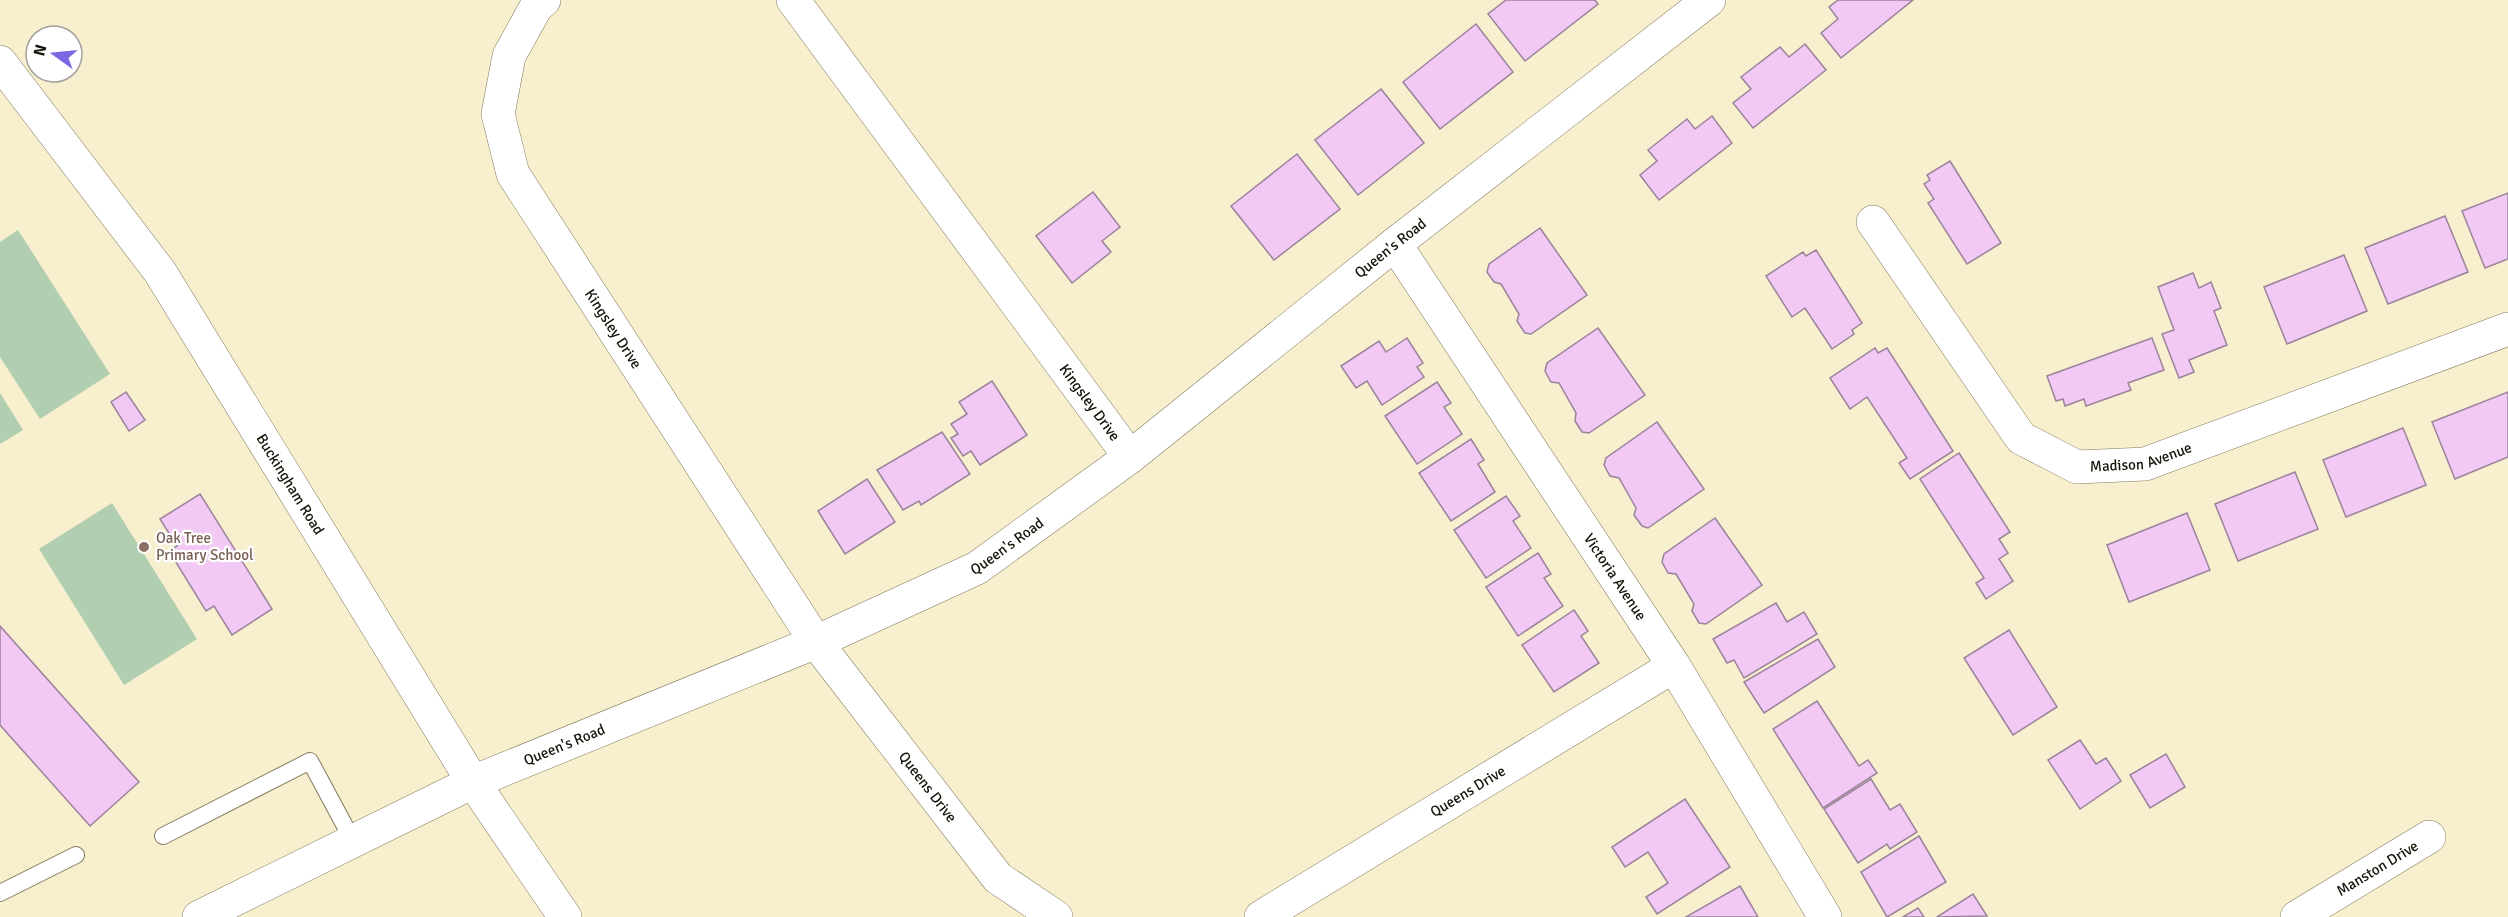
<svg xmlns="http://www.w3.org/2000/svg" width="2508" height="917" viewBox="0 0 2508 917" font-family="Signika,sans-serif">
<rect width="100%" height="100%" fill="#f7efce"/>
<!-- green -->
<g fill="#b1ceb1">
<path d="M18 230 110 374 40 419 0 357V242Z"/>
<path d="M0 393 23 430 0 444Z"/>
<path d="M112 503 197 639 124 685 39 549Z"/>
</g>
<!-- building -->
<g fill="#f2c8f4" stroke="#9a839b" stroke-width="1.5">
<path d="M1506 0H1595L1598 4 1525 61 1488 14Z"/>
<path d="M1838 0H1913L1841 58 1821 33 1838 19 1829 7Z"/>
<path d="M1476 24 1513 72 1440 129 1403 82Z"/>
<path d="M1805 44 1826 70 1753 128 1733 103 1751 89 1741 77 1780 47 1789 57Z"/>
<path d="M1381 89 1424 143 1358 195 1315 140Z"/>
<path d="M1712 116 1732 143 1659 200 1640 175 1657 161 1648 150 1687 119 1695 129Z"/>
<path d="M1297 154 1340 209 1274 260 1231 206Z"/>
<path d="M1950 161 2001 243 1967 264 1928 203 1934 199 1924 184 1930 180 1927 175Z"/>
<path d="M1093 192 1120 227 1102 241 1111 252 1072 283 1036 236Z"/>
<path d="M2508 193V259L2485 268 2462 211Z"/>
<path d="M2445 216 2468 272 2388 304 2365 248Z"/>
<path d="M1540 228 1587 295 1531 334 1525 333 1517 321 1519 314 1501 284 1494 282 1487 272 1489 264Z"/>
<path d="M1816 250 1862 323 1852 330 1854 334 1832 349 1805 308 1792 317 1766 276 1803 252 1806 256Z"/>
<path d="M2344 255 2367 311 2287 344 2264 287Z"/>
<path d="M2193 273 2199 288 2211 282 2221 308 2214 311 2227 345 2189 360 2194 372 2179 378 2162 334 2174 330 2158 287Z"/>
<path d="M1598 328 1645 395 1589 433 1582 432 1575 421 1576 413 1559 383 1551 382 1545 371 1547 363Z"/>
<path d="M1407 338 1423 363 1417 367 1424 377 1382 405 1367 381 1356 388 1341 366 1379 341 1386 352Z"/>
<path d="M2152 338 2164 370 2128 383 2131 390 2086 406 2084 399 2065 406 2063 399 2056 401 2047 376Z"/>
<path d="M1875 348 1878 353 1887 348 1953 451 1910 479 1899 463 1907 458 1867 397 1850 409 1830 378Z"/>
<path d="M992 381 1027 435 980 465 971 451 963 456 951 438 958 434 951 424 967 414 959 402Z"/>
<path d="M1437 382 1451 403 1444 407 1462 434 1417 464 1385 416Z"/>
<path d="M126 392 145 420 129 431 111 402Z"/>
<path d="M2508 392V457L2455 479 2432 422Z"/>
<path d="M1657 422 1704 489 1648 528 1642 526 1634 515 1636 508 1619 478 1610 476 1604 465 1606 458Z"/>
<path d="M2403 428 2426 485 2346 517 2323 460Z"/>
<path d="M942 432 970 474 921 505 919 501 903 510 877 470Z"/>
<path d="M1471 439 1484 460 1478 464 1495 492 1451 521 1419 473Z"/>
<path d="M1959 453 2010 532 1999 539 2008 553 1999 559 2013 581 1986 599 1976 583 1984 578 1920 479Z"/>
<path d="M2295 472 2318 529 2238 561 2215 504Z"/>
<path d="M867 479 895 522 845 554 818 511Z"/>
<path d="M200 494 272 609 232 635 214 606 206 611 169 551 177 546 160 519Z"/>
<path d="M1506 496 1520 516 1513 521 1531 548 1486 578 1454 530Z"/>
<path d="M2187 513 2210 570 2129 602 2107 545Z"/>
<path d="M1715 518 1762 585 1706 624 1699 623 1692 611 1694 604 1676 574 1668 573 1662 562 1664 554Z"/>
<path d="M1538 553 1551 574 1544 578 1563 606 1518 636 1486 587Z"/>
<path d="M1776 603 1787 622 1804 612 1817 634 1744 678 1734 660 1727 663 1713 639Z"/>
<path d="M1574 610 1588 631 1581 636 1599 663 1554 692 1522 645Z"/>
<path d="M0 626 139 782 90 826 0 725Z"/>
<path d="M2009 630 2057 707 2013 735 1964 658Z"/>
<path d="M1818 639 1835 667 1764 713 1744 682Z"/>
<path d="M1817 701 1859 766 1868 760 1877 773 1823 808 1773 729Z"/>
<path d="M2080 740 2096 764 2106 758 2121 781 2080 809 2048 760Z"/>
<path d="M2166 754 2185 787 2150 808 2130 775Z"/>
<path d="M1871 779 1890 810 1900 804 1917 832 1890 849 1887 844 1858 863 1824 809Z"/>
<path d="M1685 799 1730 867 1657 914 1646 897 1668 883 1648 852 1625 867 1612 847Z"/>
<path d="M1919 836 1946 882 1887 917 1861 872Z"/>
<path d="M1740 886 1758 917H1686Z"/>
<path d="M1973 894 1987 916 1937 917Z"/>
<path d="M1918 908 1924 917H1903Z"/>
</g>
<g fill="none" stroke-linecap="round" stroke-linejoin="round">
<defs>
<g id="lane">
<path d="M163 836 310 761 353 841"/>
<path d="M0 893 76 855"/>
</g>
<g id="street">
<path id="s1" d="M544 0 536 7 509 56 498 114 513 174 816 642 998 878 1056 917"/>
<path id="s2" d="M793 0 1130 457"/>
<path id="s3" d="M0 62 160 272 473 782 565 917"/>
<path id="s4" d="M1873 222 2021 438 2077 467 2145 464 2508 329"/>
<path id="s5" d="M1395 244 1674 666 1825 917"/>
<path id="s6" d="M199 917 473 782 816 642 977 568 1130 457 1395 244 1709 0"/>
<path id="s7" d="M1261 917 1674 666"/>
<path id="s8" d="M2297 917 2429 837"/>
</g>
</defs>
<!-- lane casing -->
<use href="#lane" stroke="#827b5e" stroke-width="18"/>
<!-- street casing -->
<use href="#street" stroke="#827b5e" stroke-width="34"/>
<!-- lane -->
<use href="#lane" stroke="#fff" stroke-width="16"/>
<!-- street -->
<use href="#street" stroke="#fff" stroke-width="33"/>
</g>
<!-- markers -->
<circle fill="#8d6e63" stroke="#fff" stroke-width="2" cx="144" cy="547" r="6"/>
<g text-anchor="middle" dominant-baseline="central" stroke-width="4.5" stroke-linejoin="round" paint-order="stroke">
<!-- street labels -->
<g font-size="15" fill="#161308" stroke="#fff">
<text stroke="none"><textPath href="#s6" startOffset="1376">Queen's Road</textPath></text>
<text stroke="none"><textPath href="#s1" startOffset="372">Kingsley Drive</textPath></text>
<text stroke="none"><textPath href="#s2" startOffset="500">Kingsley Drive</textPath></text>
<text stroke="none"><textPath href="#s4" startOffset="390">Madison Avenue</textPath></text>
<text stroke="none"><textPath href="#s3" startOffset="513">Buckingham Road</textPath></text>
<text stroke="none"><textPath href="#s6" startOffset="890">Queen's Road</textPath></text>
<text stroke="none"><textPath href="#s5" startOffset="399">Victoria Avenue</textPath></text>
<text stroke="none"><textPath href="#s6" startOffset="404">Queen's Road</textPath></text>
<text stroke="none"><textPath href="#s1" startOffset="928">Queens Drive</textPath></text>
<text stroke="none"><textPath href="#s7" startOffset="242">Queens Drive</textPath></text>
<text stroke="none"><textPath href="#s8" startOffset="94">Manston Drive</textPath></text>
</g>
<!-- education labels -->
<g font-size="15" fill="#785e54" stroke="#fff" text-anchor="start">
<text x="156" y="538">Oak Tree<tspan x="156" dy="17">Primary School</tspan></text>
</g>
</g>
<!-- north arrow -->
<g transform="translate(54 54) rotate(285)"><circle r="28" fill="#ffffff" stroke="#a2a19c" stroke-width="1.5"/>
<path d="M0-4.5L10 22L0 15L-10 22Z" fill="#7b69e4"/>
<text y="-9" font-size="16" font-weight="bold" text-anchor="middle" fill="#161308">N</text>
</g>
</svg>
